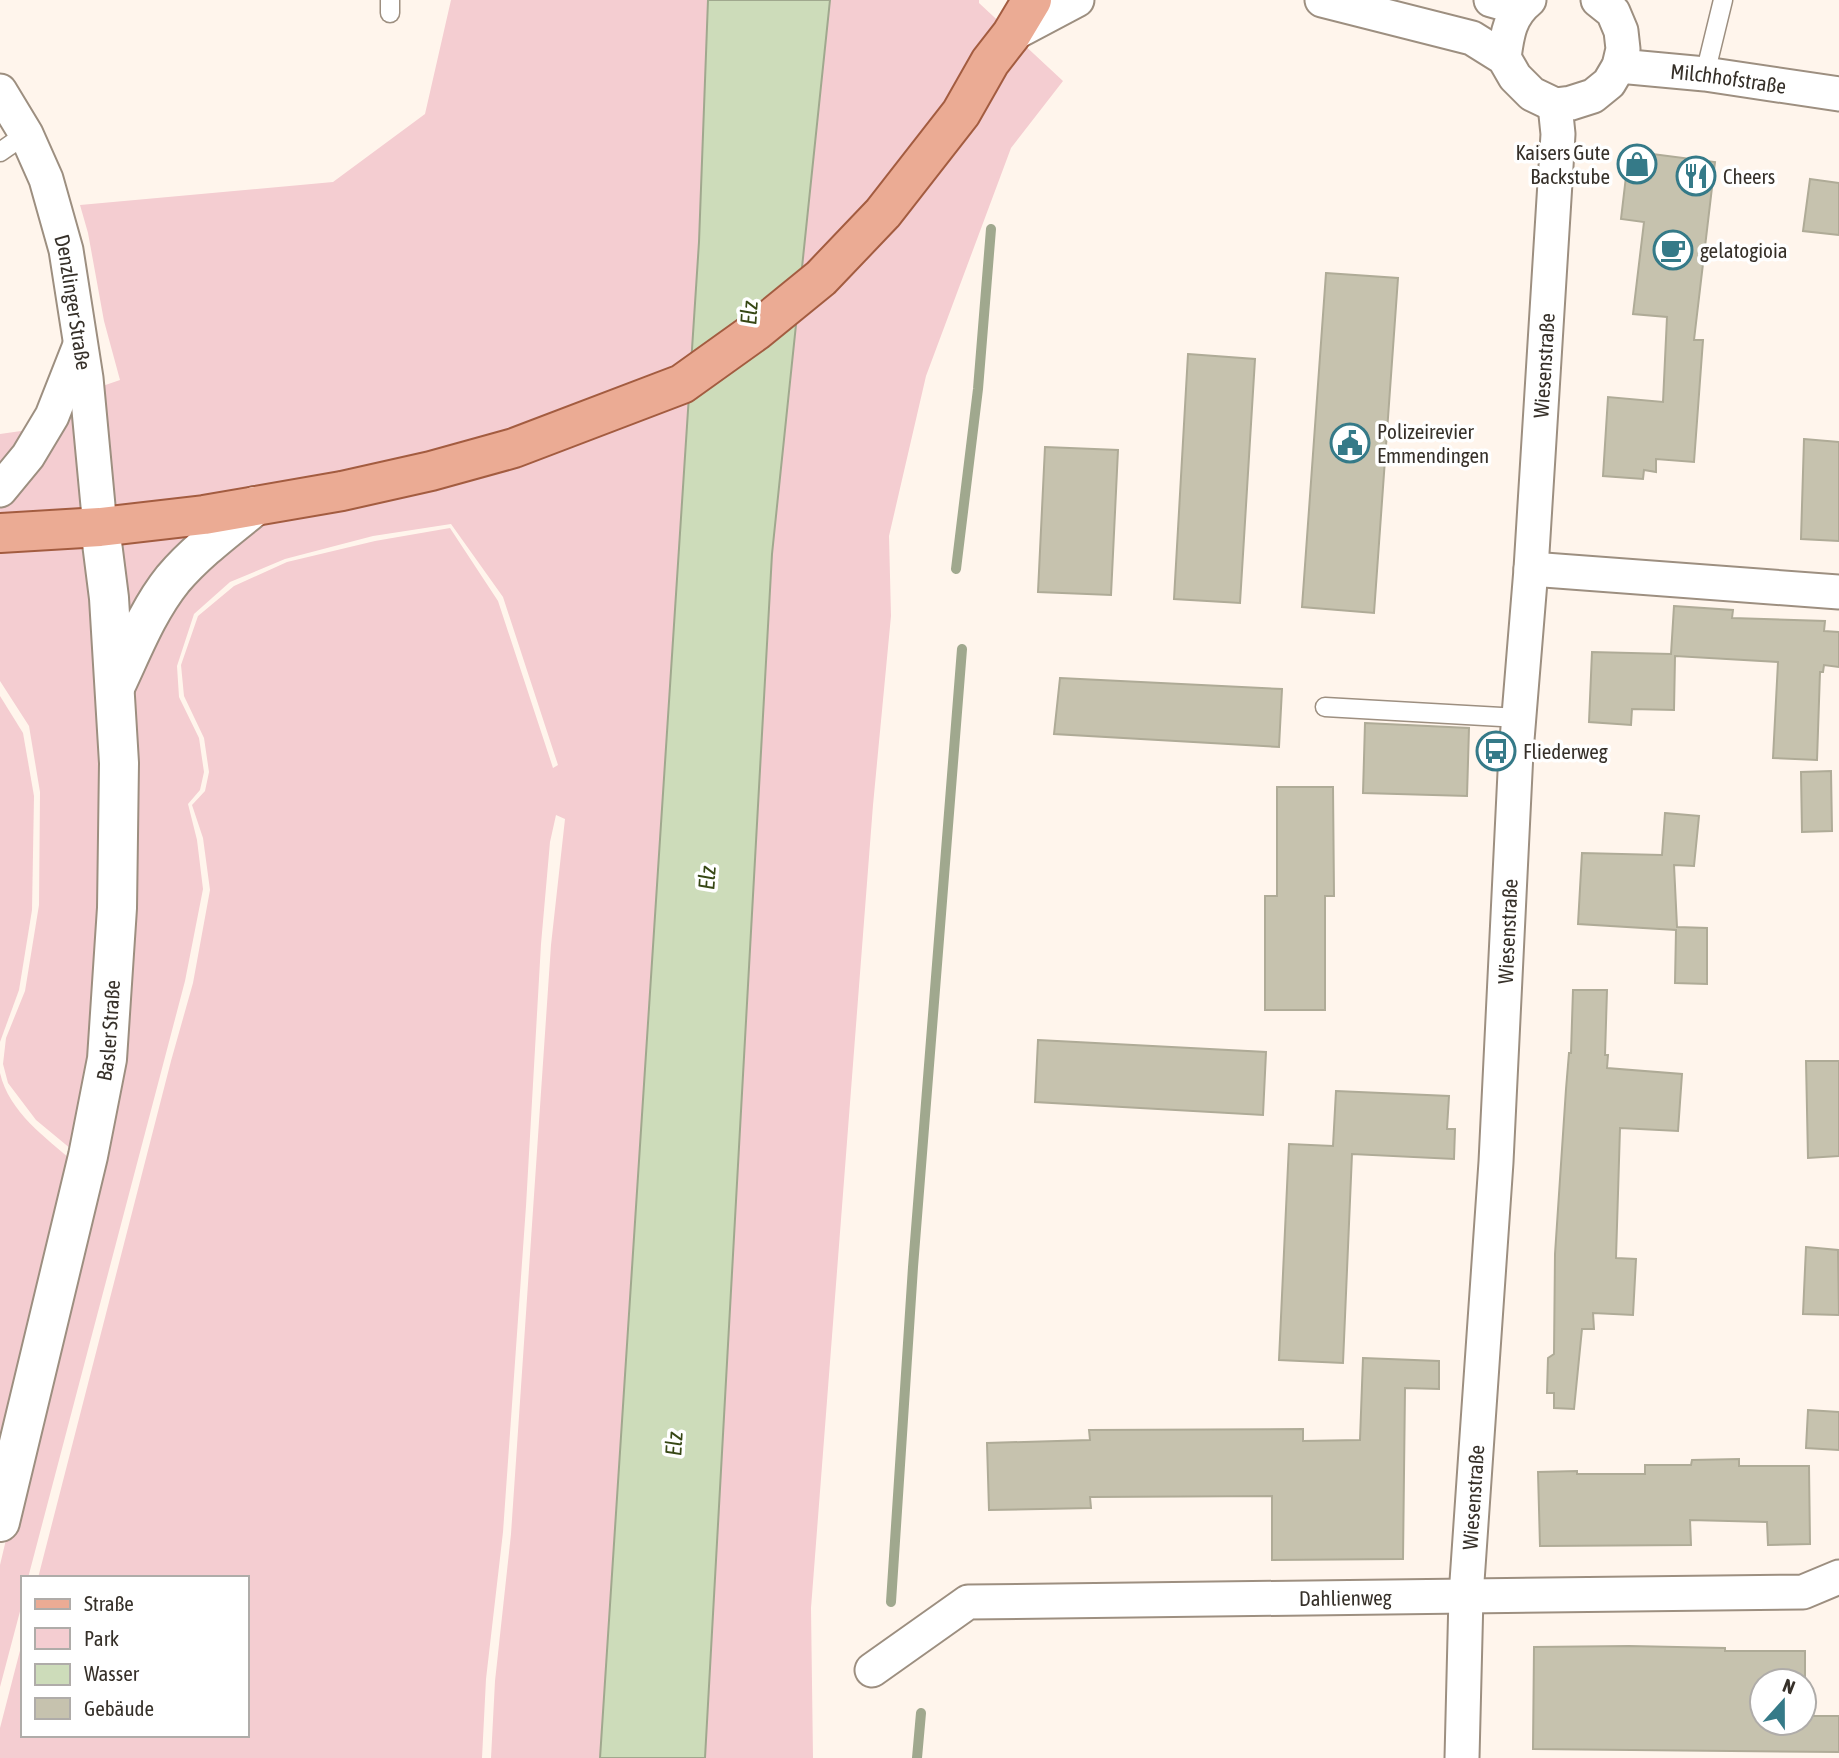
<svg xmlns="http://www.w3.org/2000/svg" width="1839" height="1758" viewBox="0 0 1839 1758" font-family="'Asap Condensed',sans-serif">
<rect width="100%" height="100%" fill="#fff5ec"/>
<!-- green -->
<g fill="#f4cdd1">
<path d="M451 0H708L699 242 600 1758H491L495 1681 511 1534 551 945 565 819 556 815 550 842 541 944 526 1206 503 1532 486 1679 482 1758H0V1728L23 1639V1735H247V1578H38L171 1061 193 983 210 890 203 838 192 805 205 791 209 772 204 738 184 696 181 665 198 616 234 586 287 562 375 541 450 528 498 601 553 768 558 765 503 597 451 524 373 536 285 559 230 582 194 614 177 666 179 697 199 738 204 772 200 790 188 804 197 840 203 889 185 981 28 1578H23V1600L0 1687V1565L94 1168 36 1120 8 1083 3 1064 6 1038 25 991 39 905 40 792 29 726 0 681V434L35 429 50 404 120 380 104 321 88 233 80 205 333 182 425 114Z"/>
<path d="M830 0H979V3L1063 81 1011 148 926 376 889 536 891 616 873 805 811 1608 813 1758H705L772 554Z"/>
<path d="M0 696 23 733 34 796 32 910 19 990 0 1042Z"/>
<path d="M0 1073C9 1112 46 1138 74 1162L0 1478Z"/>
</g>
<!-- water -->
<path fill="#cddcba" stroke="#a0a88e" stroke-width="2" d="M708 0H830L772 554 705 1758H600L699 242Z"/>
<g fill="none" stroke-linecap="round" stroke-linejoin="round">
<!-- stream -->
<g stroke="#a0a88e" stroke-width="10">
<path d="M956 569 978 389 991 229"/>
<path d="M891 1602 913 1267 962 649"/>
<path d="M917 1758 921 1713"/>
</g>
</g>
<!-- building -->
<g fill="#c6c2ae" stroke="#afab97" stroke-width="2" fill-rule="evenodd">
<path d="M1629 151 1715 162 1694 340H1703L1694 462 1656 459V472L1644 470 1643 479 1603 476 1608 397 1663 402 1667 317 1633 314 1644 222 1621 219Z"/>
<path d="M1810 179 1839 183V235L1803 231Z"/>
<path d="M1326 273 1398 278 1374 613 1302 607Z"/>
<path d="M1188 354 1255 359 1240 603 1174 599Z"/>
<path d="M1804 439 1839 442V541L1801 539Z"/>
<path d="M1045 447 1118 450 1111 595 1038 592Z"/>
<path d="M1674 606 1733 610 1732 618 1825 621 1824 631 1839 632V667L1824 665 1823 672H1820L1817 760 1773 758 1778 662 1675 656 1674 710 1632 709 1631 725 1589 722 1592 652 1671 654Z"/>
<path d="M1060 678 1282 689 1279 747 1054 734Z"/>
<path d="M1365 723 1469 728 1467 796 1363 793Z"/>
<path d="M1831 771 1832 831 1802 832 1801 772Z"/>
<path d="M1277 787H1333L1334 896H1325V1010H1265V896H1277Z"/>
<path d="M1665 813 1699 816 1694 866 1674 865 1677 927 1707 928V984L1675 983 1676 930 1578 924 1582 853 1662 855Z"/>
<path d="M1573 990H1607L1605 1055H1608L1607 1068 1682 1074 1678 1131 1620 1128 1616 1258 1636 1259 1633 1315 1593 1313 1594 1329H1582L1574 1409 1554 1408V1393H1547L1548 1358 1554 1354 1555 1254 1566 1089 1569 1053H1571Z"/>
<path d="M1038 1040 1266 1052 1263 1115 1035 1102Z"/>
<path d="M1806 1061H1839V1156L1808 1158Z"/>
<path d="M1336 1091 1449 1096 1447 1129H1455L1454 1159 1352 1154 1343 1363 1279 1360 1289 1144 1333 1146Z"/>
<path d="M1806 1247 1838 1250 1839 1315 1803 1314Z"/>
<path d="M1363 1358 1439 1361V1389L1405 1388 1403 1559 1272 1560V1496L1090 1497 1091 1508 989 1510 987 1443 1090 1440 1089 1430 1303 1429V1441L1360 1440Z"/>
<path d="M1808 1410 1839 1412V1450L1806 1448Z"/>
<path d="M1739 1459V1466H1809L1810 1544 1768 1545 1767 1522 1690 1520 1691 1545 1540 1546 1538 1472 1577 1471V1474H1645V1465H1691L1692 1460Z"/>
<path d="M1629 1646 1725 1648V1651H1805V1697H1811L1810 1716H1839V1752L1533 1749 1534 1647ZM1762 1681H1804V1723H1762Z"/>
</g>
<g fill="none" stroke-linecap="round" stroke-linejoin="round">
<defs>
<g id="service">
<path d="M390 0V13"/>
<path d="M1705 74 1723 0"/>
<path d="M0 152 26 134"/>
<path d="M1325 707 1519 718"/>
</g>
<g id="minor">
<path d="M1322 0 1472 38 1504 58 1515 77 1532 94 1555 105 1571 103 1593 96 1609 83 1619 66 1623 49 1621 31 1613 12 1598 0"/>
<path d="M1491 0 1519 8"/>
<path d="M1011 35 1077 0"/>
<path d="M1504 58C1507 34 1510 15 1529 0"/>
<path id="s1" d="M1619 66 1705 74 1839 94"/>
<path id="s2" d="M0 91 26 134 46 179 66 250 86 378 100 527"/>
<path d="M0 490 28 456 52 416 80 345"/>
<path d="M1531 569 1839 592"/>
<path id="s3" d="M872 1670 968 1602 1803 1592 1839 1577"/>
<path id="s4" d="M1462 1758 1466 1596 1496 1162 1516 752 1531 569 1558 134 1555 105"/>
</g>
<g id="tertiary">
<path d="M116 685C133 649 148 610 173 579 197 551 227 529 255 506"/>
<path id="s5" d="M0 1522 88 1156 107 1059 117 908 119 763 109 598 100 527"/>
</g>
<path id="primary" d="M0 533 100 527 204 515 342 491 431 471 514 448 682 384 756 331 821 278 883 213 961 113 990 62 1011 35 1032 0"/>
</defs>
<!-- service casing -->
<use href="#service" stroke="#9d8f80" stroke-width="21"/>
<!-- minor casing -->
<use href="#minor" stroke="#9d8f80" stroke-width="37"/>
<!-- tertiary casing -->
<use href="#tertiary" stroke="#9d8f80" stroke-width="42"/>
<!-- primary casing -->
<use href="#primary" stroke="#a35c40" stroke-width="42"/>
<!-- service -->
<use href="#service" stroke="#fff" stroke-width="18"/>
<!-- minor -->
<use href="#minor" stroke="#fff" stroke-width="33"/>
<!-- tertiary -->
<use href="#tertiary" stroke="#fff" stroke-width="38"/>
<!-- primary -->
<use href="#primary" stroke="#ebab94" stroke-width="38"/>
</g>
<!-- icons -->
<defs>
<symbol id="shop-ring" viewBox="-11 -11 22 22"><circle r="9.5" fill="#fff" stroke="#357a88" stroke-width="1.5"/><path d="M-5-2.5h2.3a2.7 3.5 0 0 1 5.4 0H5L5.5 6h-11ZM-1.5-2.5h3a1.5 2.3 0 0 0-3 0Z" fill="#357a88"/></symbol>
<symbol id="restaurant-ring" viewBox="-11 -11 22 22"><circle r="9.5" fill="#fff" stroke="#357a88" stroke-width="1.5"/><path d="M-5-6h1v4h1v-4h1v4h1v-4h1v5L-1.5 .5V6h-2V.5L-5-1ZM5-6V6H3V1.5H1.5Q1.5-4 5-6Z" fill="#357a88"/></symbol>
<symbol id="cafe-ring" viewBox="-11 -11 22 22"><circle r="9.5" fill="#fff" stroke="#357a88" stroke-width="1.5"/><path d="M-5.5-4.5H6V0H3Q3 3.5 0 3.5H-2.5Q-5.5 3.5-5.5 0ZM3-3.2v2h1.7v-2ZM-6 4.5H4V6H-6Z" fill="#357a88"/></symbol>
<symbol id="civic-ring" viewBox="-11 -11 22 22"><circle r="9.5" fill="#fff" stroke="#357a88" stroke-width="1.5"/><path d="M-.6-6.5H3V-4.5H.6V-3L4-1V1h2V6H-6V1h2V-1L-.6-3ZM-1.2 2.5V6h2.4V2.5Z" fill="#357a88"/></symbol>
<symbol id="bus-ring" viewBox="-11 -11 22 22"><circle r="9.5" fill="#fff" stroke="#357a88" stroke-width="1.5"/><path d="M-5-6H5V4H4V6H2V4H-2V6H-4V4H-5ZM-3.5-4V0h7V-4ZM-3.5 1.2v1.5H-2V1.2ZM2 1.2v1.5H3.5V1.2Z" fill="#357a88"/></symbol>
</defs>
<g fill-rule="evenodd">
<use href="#shop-ring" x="1615" y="142" width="44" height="44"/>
<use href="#restaurant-ring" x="1674" y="154" width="44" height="44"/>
<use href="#cafe-ring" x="1651" y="228" width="44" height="44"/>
<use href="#civic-ring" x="1328" y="421" width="44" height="44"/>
<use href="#bus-ring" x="1474" y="729" width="44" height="44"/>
</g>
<g text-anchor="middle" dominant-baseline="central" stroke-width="7" stroke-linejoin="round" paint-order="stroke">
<!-- street labels -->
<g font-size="21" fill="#363029" stroke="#fff">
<text stroke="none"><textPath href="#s1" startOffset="110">Milchhofstraße</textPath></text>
<text stroke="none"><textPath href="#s2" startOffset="226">Denzlinger Straße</textPath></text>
<text stroke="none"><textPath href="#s4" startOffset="1395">Wiesenstraße</textPath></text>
<text stroke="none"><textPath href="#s4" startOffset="828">Wiesenstraße</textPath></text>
<text stroke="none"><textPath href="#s5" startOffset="504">Basler Straße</textPath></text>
<text stroke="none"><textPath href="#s4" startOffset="261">Wiesenstraße</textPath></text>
<text stroke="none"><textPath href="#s3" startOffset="495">Dahlienweg</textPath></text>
</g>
<!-- poi labels -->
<g font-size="21" fill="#363029" stroke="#fff" text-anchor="start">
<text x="1610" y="152" text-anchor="end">Kaisers Gute<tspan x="1610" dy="24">Backstube</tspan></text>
<text x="1723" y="176">Cheers</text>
<text x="1700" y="250">gelatogioia</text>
<text x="1377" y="431">Polizeirevier<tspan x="1377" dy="24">Emmendingen</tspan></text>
<text x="1523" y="751">Fliederweg</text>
</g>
<!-- water labels -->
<g font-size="23" font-style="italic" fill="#364714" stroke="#fff">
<text transform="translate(749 313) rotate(-86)">Elz</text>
<text transform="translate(707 878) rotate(-86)">Elz</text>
<text transform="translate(674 1444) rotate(-87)">Elz</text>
</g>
</g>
<!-- legend -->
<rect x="21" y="1576" width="228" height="161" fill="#ffffff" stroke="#afaca9" stroke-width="2"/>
<rect x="35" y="1599" width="35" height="10" fill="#ebab94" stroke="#afaca9" stroke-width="2"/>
<text x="84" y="1611" font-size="21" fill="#363029">Straße</text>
<rect x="35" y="1628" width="35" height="21" fill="#f4cdd1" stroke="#afaca9" stroke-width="2"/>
<text x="84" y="1646" font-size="21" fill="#363029">Park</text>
<rect x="35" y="1664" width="35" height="21" fill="#cddcba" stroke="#afaca9" stroke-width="2"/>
<text x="84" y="1681" font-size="21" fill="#363029">Wasser</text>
<rect x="35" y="1698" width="35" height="21" fill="#c6c2ae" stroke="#afaca9" stroke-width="2"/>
<text x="84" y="1716" font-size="21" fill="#363029">Gebäude</text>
<!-- north arrow -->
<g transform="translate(1783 1702) rotate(21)"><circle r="33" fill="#ffffff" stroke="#afaca9" stroke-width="2"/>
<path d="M0-5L12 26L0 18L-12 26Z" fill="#357a88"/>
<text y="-10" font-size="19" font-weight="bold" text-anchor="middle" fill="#363029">N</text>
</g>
</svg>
